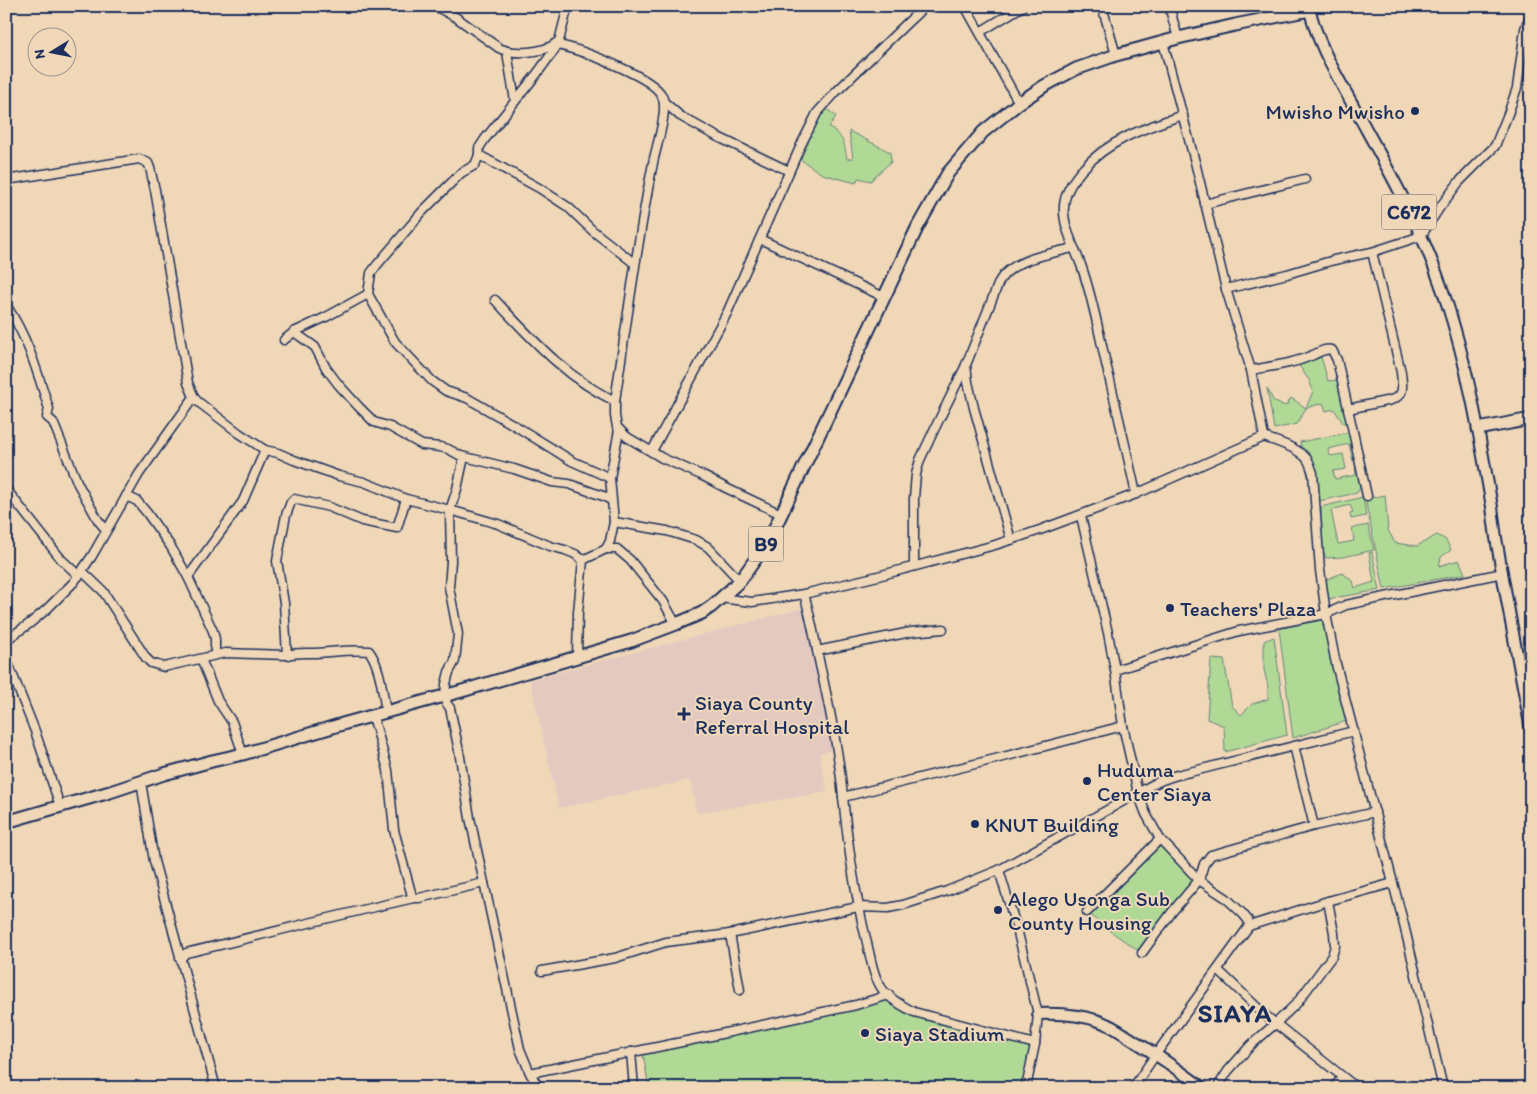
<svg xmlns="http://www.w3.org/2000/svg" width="1537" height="1094" viewBox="0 0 1537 1094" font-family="Itim,sans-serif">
<rect width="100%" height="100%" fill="#efd7b7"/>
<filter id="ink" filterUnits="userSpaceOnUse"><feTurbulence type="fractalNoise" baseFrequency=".02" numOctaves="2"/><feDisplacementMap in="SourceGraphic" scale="10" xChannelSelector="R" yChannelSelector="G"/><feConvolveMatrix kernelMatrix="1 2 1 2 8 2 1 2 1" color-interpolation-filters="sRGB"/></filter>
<g filter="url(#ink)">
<!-- built -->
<path fill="#e3c9c0" d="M807 607 837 749 819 753 827 792 697 813 690 780 559 808 530 680Z"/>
<!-- green -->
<g fill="#b0d996" stroke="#66847a">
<path d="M825 108 836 116 829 127C844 137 844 142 847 159L853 158 849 131 890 152 891 162 875 176 871 181 858 178 856 183 822 174 794 155Z"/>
<path d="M1321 357 1328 381 1337 380 1347 424 1343 423 1334 409 1326 411 1323 403 1306 408 1297 424 1274 429 1267 388 1274 402 1286 406 1291 398 1306 408 1313 391 1309 380 1298 364Z"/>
<path d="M1351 432 1357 460 1353 461 1349 444 1328 449 1330 456 1343 454 1346 469 1333 471 1335 479 1356 475 1355 462 1358 461 1363 482 1357 493 1314 502 1300 442Z"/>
<path d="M1385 495 1388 530 1395 543 1417 546 1437 535 1446 540 1451 550 1441 557 1439 566 1459 560 1465 574 1384 589 1365 499Z"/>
<path d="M1363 497 1366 516 1351 519 1350 513 1353 512 1350 505 1331 510 1338 544 1354 541 1352 528 1368 525 1374 550 1343 557 1326 558 1320 542 1321 507Z"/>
<path d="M1372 552 1380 590 1328 599 1325 580 1342 573 1353 581 1355 588 1374 582 1369 553Z"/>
<path d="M1324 619 1350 720 1293 738 1279 629Z"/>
<path d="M1274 637 1287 735 1225 752 1224 726 1207 719 1211 659 1224 660 1232 706 1241 715 1252 704 1268 699V686L1264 670V641Z"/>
<path d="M1157 842 1199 880 1142 953 1110 931 1087 912Z"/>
<path d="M889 995 917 1015 1031 1043 1022 1088H649L643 1054 786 1023Z"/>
</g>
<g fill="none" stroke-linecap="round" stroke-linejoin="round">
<defs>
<g id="minor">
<path d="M435 6 457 18 499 48C513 55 544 53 556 43"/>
<path d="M568 6 558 45 536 75 485 139 479 148V155L475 165 461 173 422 212 377 265 371 273 368 294 395 342 432 381 446 391 467 398 514 425 572 461 610 478"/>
<path d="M965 6 1019 103"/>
<path d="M1102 6 1116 55"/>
<path d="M1169 6 1178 38"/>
<path d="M980 32 1023 6"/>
<path d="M1163 42 1195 162 1226 289 1251 370 1264 437"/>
<path d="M558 45C579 49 654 77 662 96 669 110 656 147 653 163 637 242 627 321 615 401V416L617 427 627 437 662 458 701 475 728 489 781 514"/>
<path d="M507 52 515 101"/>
<path d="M664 102 680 116 716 136 789 171"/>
<path d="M479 155 539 188 568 207 593 231 634 263"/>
<path d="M6 180 139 159 148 163 150 168 155 190 188 383 194 397 197 401 239 433 265 450 278 453 294 460 339 476 364 482 406 499 450 510 498 524 550 546 565 550 575 554 583 560 606 549 610 541 614 522 610 478 619 430"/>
<path d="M1205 204 1305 179"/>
<path d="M760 239 884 297"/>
<path d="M1226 289 1287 274 1334 260 1372 252 1421 236 1440 207 1459 182 1495 146 1508 114 1517 88 1525 29 1527 23 1531 18"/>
<path d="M495 300C531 338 567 379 615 401"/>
<path d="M6 305C28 338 37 371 49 409L47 417 53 422 78 484 98 520 106 530"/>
<path d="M294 332 315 347 326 368 338 384 358 406 374 422 390 427 422 445 440 447 448 449 461 456 514 469 552 482 569 484 603 496 611 500"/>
<path d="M284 340 294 332 326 317 368 294"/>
<path d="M966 365 968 382 974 408 1011 540"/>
<path d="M1251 370C1272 366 1293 364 1313 355 1320 352 1325 348 1332 350L1337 360 1342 381 1367 496"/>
<path d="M1348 409 1391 400C1406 395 1402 386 1401 372L1372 252"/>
<path d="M652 451 727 313 801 145 817 113 836 92 907 23 923 8 928 6"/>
<path d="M464 457 457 489 450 510 451 561 449 587 458 634 455 661 449 672 446 684 445 695 447 704 450 708 459 751 470 818 520 1049 530 1073 716 1035 856 1005 889 995"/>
<path d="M6 489 61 559 79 576"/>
<path d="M1136 494C1127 452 1117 410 1107 368 1099 334 1093 298 1081 265 1073 243 1057 217 1067 193 1070 185 1076 177 1081 171 1108 140 1144 128 1183 115"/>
<path d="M126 496 137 501 147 513 171 547 188 577 213 631 215 639V655"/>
<path d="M614 522 667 531 696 540 708 547 740 581"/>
<path d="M606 549H617L630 560 663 601 676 624"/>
<path d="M914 566V498L916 474 920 460 935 428 966 365 999 282C1011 259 1050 254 1073 248"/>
<path d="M82 571 103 591 146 658 151 663 164 667 225 653 287 655C297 652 306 653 316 653 334 652 351 649 369 651 380 665 383 694 386 712"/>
<path d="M188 577 243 501 265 450"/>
<path d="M804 594 878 576 995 545 1040 530 1136 494 1264 437C1277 442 1297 447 1307 459 1310 463 1311 468 1313 473L1320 570 1326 614 1336 664 1404 925 1443 1088"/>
<path d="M720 598 752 602 804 594C811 617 815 641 820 665 830 709 839 752 843 797L999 758 1123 726"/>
<path d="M6 640 29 624 47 609 74 582 92 556 139 474 194 397"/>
<path d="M817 651 911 632 943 629"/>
<path d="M287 655 284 603 277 561 286 515 291 502 294 499 329 507 362 521 397 528 406 499"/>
<path d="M577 657 578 612 583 560"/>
<path d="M6 658 35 731 60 806"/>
<path d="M201 659 218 701 232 722 243 754"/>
<path d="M1115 670 1239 631 1326 614 1346 605 1503 573"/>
<path d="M373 716 388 770 394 830 412 896 414 898H419L484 883"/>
<path d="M1294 746 1314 826"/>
<path d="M141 782 154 861 216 1088"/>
<path d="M843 797C848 846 855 895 867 943 871 959 873 977 883 990 891 1000 903 1006 914 1012L1035 1044"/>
<path d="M6 808 10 821"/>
<path d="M1087 912 1160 839"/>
<path d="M1249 926 1328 901 1393 883"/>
<path d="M1142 953 1172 912 1199 880 1204 864 1211 855 1314 826 1375 812"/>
<path d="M180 959 186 953C262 935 338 915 414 898"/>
<path d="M1218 970 1266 1016 1357 1088"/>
<path d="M542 971 615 958 666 942 730 934"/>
<path d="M740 990 730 934 858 907 888 908 903 905 947 891 999 870"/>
<path d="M631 1052 634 1088"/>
<path d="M530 1073 539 1088"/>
<path d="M1026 1088 1035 1044 1038 1014 1018 933 999 870 1138 793 1123 726 1115 670 1108 633 1081 516"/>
<path d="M1133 1088 1156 1054 1249 926 1248 920 1242 913 1226 898 1199 880 1160 839 1146 814 1138 793C1156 782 1169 776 1190 772L1354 731"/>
<path d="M1217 1088 1228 1071 1251 1045 1275 1024 1297 1003 1332 956 1335 946 1334 933 1328 901"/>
<path d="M1334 1088 1342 1077"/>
</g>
<g id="major">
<path d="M1309 6C1316 42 1337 76 1354 107 1385 164 1419 222 1440 283 1466 355 1479 432 1492 507 1494 521 1495 535 1498 549 1508 609 1520 669 1531 730"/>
<path d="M1038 1014C1058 1013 1081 1015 1099 1021 1112 1025 1122 1033 1133 1040 1157 1055 1180 1071 1203 1088"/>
</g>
<g id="highway">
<path d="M1478 429 1531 419"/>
<path d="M6 822 110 792 164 774 212 761 243 754 346 723 462 691 631 641 676 624 702 613 712 606 740 581 769 540 918 226 948 173 983 132 1019 103 1044 86 1076 69 1116 55 1178 38 1235 25 1310 10"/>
</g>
</defs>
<!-- minor casing -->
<use href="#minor" stroke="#1b2f5e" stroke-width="11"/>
<!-- major casing -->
<use href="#major" stroke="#1b2f5e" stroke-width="14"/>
<!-- highway casing -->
<use href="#highway" stroke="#1b2f5e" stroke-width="15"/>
<!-- minor -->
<use href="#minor" stroke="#efd7b7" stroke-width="8"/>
<!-- major -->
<use href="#major" stroke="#efd7b7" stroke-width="10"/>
<!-- highway -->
<use href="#highway" stroke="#efd7b7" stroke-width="11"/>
</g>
</g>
<!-- markers -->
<g fill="#1b2f5e" stroke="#efd7b7" stroke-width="2">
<circle cx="1415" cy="111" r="5"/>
<circle cx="1170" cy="608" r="5"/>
<path d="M681.5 706.5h5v5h5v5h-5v5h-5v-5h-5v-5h5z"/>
<circle cx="1087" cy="781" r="5"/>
<circle cx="975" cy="824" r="5"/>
<circle cx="998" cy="910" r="5"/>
<circle cx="865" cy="1033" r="5"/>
</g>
<g text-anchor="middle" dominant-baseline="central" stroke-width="4" stroke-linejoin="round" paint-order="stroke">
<!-- shield labels -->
<g fill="#efd7b7" stroke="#5b6179" stroke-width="1">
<rect x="1381.5" y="194.5" width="55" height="35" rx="4"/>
<rect x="748.5" y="526.5" width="35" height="35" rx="4"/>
</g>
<g font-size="20" font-weight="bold" fill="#1b2f5e">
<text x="1409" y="212">C672</text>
<text x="766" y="544">B9</text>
</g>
<!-- poi labels -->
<g font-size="21" fill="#1b2f5e" stroke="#efd7b7" text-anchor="start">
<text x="1405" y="111" text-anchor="end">Mwisho Mwisho</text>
<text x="1180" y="608">Teachers' Plaza</text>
<text x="695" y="702">Siaya County<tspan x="695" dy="24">Referral Hospital</tspan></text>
<text x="1097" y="769">Huduma<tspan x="1097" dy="24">Center Siaya</tspan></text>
<text x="985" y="824">KNUT Building</text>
<text x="1008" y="898">Alego Usonga Sub<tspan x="1008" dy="24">County Housing</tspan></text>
<text x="875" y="1033">Siaya Stadium</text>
</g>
<!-- district labels -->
<g font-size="26" font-weight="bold" letter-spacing="1" fill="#1b2f5e" stroke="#efd7b7">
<text x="1235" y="1013">SIAYA</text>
</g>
</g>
<!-- margin -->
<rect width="1537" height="1094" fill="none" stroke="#efd7b7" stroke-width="25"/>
<rect x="12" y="12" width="1512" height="1069" fill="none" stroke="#1b2f5e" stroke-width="2" filter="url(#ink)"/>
<!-- north arrow -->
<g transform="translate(52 52) rotate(260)"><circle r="24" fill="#efd7b7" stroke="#9a9493"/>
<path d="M0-4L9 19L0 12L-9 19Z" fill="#1b2f5e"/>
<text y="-8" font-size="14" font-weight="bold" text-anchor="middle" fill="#1b2f5e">N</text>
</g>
</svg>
